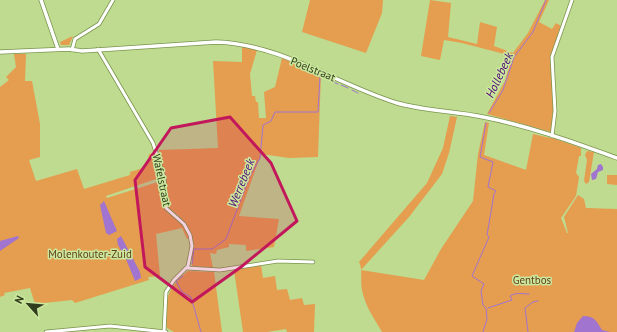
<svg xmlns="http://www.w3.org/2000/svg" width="617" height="332" viewBox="0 0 617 332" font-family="'PT Sans',sans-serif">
<rect width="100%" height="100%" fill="#bedb90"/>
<!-- green -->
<g fill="#e59d4f">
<path d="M310 0H383L382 13 366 53 302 32Z"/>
<path d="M430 0 451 3 448 37 477 44 480 22 497 27 494 46 513 53 528 33 545 0H549L539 22 552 29 556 23 561 26 551 57 554 101 551 132 487 114 505 81 512 56 462 43 444 40 440 60 421 56Z"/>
<path d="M73 36 69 45H61L60 42Z"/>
<path d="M242 45 257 50 250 74 252 96H255L256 102H258L259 118H266L264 92 275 87 282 58 321 74 318 157 289 158 261 154 239 216 279 219 274 247 246 251V245L229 244V247L217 250 216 254 210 253 213 268 192 266V237L181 218 168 207 165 178 159 150 218 148 213 61 242 62Z"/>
<path d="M14 54H26L25 81H32L40 124V157L29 160 36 181 77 169 84 189 130 175V172C143 168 147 169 149 154L156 153 162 177 106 196 107 198 161 181C162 189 161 202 165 209 173 221 184 218 189 238L187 239 182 228 156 234 160 276 148 277 149 280 75 303 72 300 35 304 30 288 4 293 5 295 0 297V87L9 80 6 77 16 67Z"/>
<path d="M450 116 457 117 449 153 442 174 409 217 361 270 424 280 441 249 473 201 478 154 485 122 489 123 484 155 526 170 533 134 550 138V137L581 148V156H579L576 173 579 177 576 196 561 218 567 233H568L564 217 578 195 584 199 586 208 617 209V332H382C374 318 365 306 362 290 360 281 363 269 359 262L427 183 443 148Z"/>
<path d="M587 151 594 152 589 182 586 184 584 181 587 160 585 155Z"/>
<path d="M607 175H617V185L607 184Z"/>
<path d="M261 265 263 278 275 276 277 290 287 289 290 300 302 298 304 305 315 304 314 332H287L286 329 267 332H243L234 270Z"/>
<path d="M188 271 214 272 222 332H174L167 328C163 303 167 287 188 271Z"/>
</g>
<!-- water -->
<g fill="#a174cf">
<path d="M601 164 603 167V170L598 172 596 179 592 180 591 174 597 169 598 165Z"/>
<path d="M104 201 117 231 109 235 106 233 100 205Z"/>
<path d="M18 236 19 238 0 251V241Z"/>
<path d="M121 236 140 272 141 278 135 281 126 259 118 245 117 239Z"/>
<path d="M583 316C595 316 596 321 602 330L610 332H574L577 323Z"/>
</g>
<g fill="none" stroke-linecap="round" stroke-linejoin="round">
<!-- stream -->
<g stroke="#a174cf" stroke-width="1">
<path d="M341 85 348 88"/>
<path d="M352 90 358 93"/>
<path d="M489 113 503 90 514 57 533 32 546 0"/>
<path d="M192 264 194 249H212L226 239 249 178 260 158 263 125 271 121 275 112H318L320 76 338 84"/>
<path d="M183 276 176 281 182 292 191 297 201 332"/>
<path d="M488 308 512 300 510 296C516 292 523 294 529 294"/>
<path d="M483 332 487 319 486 308 483 305 481 291 484 284 472 276 489 237 487 235 494 194 496 191 488 187 493 162 480 157 486 123"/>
<path d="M528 332 525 308 533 302 538 301"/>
</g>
<defs>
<g id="minor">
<path d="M98 49 153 143 164 177 166 208 184 224 190 235 192 246 188 266 174 280 166 292 164 332"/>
<path d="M72 50 75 39 99 24 113 0"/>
<path d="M552 136 555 111 552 57 572 0"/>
<path d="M187 268 220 270 278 261 313 262"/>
<path d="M46 332 110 326 166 332"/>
</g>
<g id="tertiary">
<path d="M41 0 58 49"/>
<path d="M0 52 69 49 82 51 216 42C281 44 336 84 397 103 425 111 455 111 483 117 529 126 573 142 617 158"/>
</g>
</defs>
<!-- minor casing -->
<use href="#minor" stroke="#7a944c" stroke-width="4.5"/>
<!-- tertiary casing -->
<use href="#tertiary" stroke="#7a944c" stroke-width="5"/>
<!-- minor -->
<use href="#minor" stroke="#fff" stroke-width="3"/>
<!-- tertiary -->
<use href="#tertiary" stroke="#fff" stroke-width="3.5"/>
</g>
<!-- marked area -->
<path fill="#c2185b" fill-opacity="0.2" stroke="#c2185b" stroke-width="3" stroke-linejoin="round" d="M230 117 271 163 297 221 241 267 192 302 145 267 135 180 171 128Z"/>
<g text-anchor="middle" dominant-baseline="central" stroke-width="3" stroke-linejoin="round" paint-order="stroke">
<!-- street labels -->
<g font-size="11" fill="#323d1f" stroke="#cbe89d">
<text transform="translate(313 69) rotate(22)">Poelstraat</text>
<text transform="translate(162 180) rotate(78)">Wafelstraat</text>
</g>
<!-- park labels -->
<g font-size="11" fill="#603f1c" stroke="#cbe89d">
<text x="90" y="254">Molenkouter-Zuid</text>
<text x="532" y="280">Gentbos</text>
</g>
<!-- water labels -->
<g font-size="12" font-style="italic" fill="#4c0479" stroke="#cbe89d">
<text transform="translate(499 75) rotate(-65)">Hollebeek</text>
<text transform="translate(241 183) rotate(-68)">Werrebeek</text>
</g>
</g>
<!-- north arrow -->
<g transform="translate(28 304) rotate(297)" stroke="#cbe89d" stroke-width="3" paint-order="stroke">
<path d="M0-3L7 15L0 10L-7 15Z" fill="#323d1f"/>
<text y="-6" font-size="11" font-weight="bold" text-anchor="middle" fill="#323d1f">N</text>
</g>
</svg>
